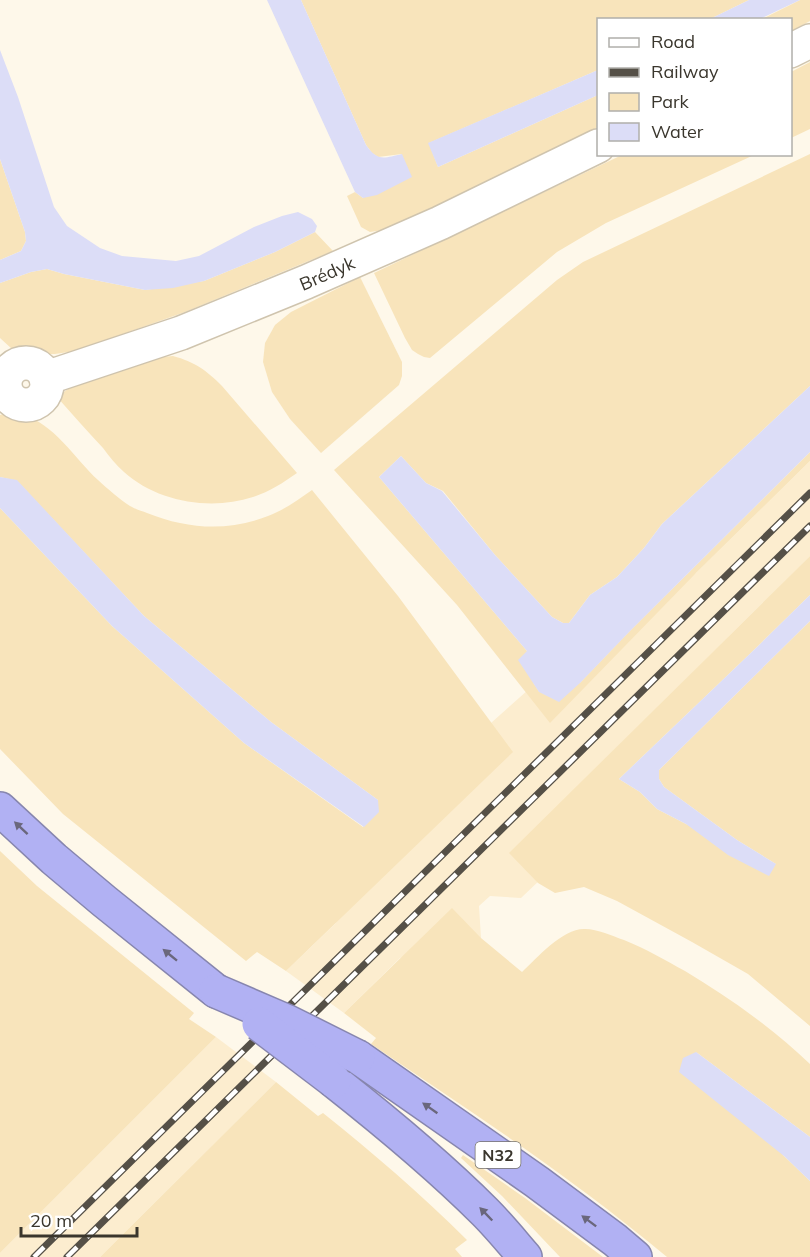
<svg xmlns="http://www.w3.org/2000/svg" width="810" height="1257" viewBox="0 0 810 1257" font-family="Mulish,sans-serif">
<rect width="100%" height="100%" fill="#fef8ea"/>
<!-- built -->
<g fill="#fcedcf">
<path d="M810 461V556L610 754 563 858 521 898 490 896 479 906 481 938 400 958 344 1013 286 971 335 924 472 740 528 690 696 573Z"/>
<path d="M216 1037 276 1082 100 1257H0V1253Z"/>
</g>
<!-- green -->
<g fill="#f8e4bb">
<path d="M301 0H749L710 19 598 20V70L429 143 438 167 598 95V127L425 213 383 230 370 232 361 227 347 196 355 192 363 198 402 154 378 157 372 153 366 145Z"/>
<path d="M800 0H810V21L791 31 790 20H760Z"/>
<path d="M810 62V129L791 138V72Z"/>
<path d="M810 154V386L662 524 644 548 617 577 590 595 569 623H563L552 617 495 555 443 491 426 483 401 456 379 477 527 651 534 684 539 692 580 683 630 631 810 452V461L696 573 550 723 457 605 334 470 557 280 583 262Z"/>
<path d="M622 155H754L606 223 557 252 430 358 424 357 418 354 412 350 405 338 374 273Z"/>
<path d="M0 159 25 232 26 241 21 251 0 260Z"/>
<path d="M315 232 333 251 185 312 75 351 55 354H33L12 349 0 338V283L31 272 47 269 64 274 145 290 204 281 275 252Z"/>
<path d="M360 277 402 362V376L399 385 321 453 290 419 272 392 263 362 265 343 275 325 291 312Z"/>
<path d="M173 356C195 362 206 370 222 386L297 473C283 483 269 492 253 497 211 511 157 502 124 472 116 465 109 456 103 448 87 431 72 414 57 397L68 389 81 384 162 357Z"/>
<path d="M3 414C9 414 16 414 22 415 53 422 75 459 98 480 108 489 119 499 130 506 135 509 142 511 147 513 187 529 228 532 268 516 284 510 298 500 312 490L398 596 513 752 286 971 257 952 246 961 63 814 0 749V508L112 626 244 743 363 827 378 800 271 722 144 616 17 481 0 477V415Z"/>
<path d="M810 556V595L756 648 619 779 640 792 657 809 686 824 776 864 737 840 664 787 659 779V770L810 621V1026L748 974 692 942 617 901 584 887 555 893 538 883 509 853Z"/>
<path d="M0 851 37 886 194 1013 189 1019 216 1037 0 1253Z"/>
<path d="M452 908 481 938 522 972C537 958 563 928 585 929 598 929 612 936 624 940 646 949 665 960 685 971 730 998 772 1028 810 1064V1137L696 1052 784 1156 810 1181V1257H667C574 1179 472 1112 371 1044L376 1038 344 1013Z"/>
<path d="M276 1082 318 1116 323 1113C373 1153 421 1194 467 1240L455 1249 462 1257H100Z"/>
<path d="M463 1155 525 1198 603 1257H560L502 1196 461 1158Z"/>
</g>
<!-- water -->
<g fill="#dcddf7">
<path d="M267 0H301L366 145C378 162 384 158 402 154L412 177 377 195 363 198 355 192Z"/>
<path d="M749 0H800L760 19H710Z"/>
<path d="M0 50 18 97 54 207 67 226 100 248 122 256 176 261 199 256 254 227 282 216 298 212 312 219 317 226 315 232 275 252 204 281 173 288 145 290 64 274 47 269 31 272 0 283V260L21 251 26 241 25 232 0 159Z"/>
<path d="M598 70V95L438 167 428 143Z"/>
<path d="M810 386V452L630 631 580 683 559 702 539 692 518 660 527 651 379 477 401 456 426 483 442 491 495 555 552 617 563 623H569L590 595 617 577 644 548 662 524Z"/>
<path d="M0 477 17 480 144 616 271 722 378 800 379 812 364 827 244 743 112 626 0 508Z"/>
<path d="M810 595V621L659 770V779L664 787 737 840 776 864 769 876 728 855 686 824 657 809 640 792 619 779 756 648Z"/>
<path d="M696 1052 810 1137V1181L784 1156 679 1072 683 1058Z"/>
</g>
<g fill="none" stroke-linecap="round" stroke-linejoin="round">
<defs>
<g id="secondary">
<path d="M790 51 810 41"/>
<circle cx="26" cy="384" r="21"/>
<path id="s1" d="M46 378 181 333 306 282 440 223 598 146"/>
</g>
<g id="highway">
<path d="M0 809 54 859 104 901 216 991"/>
<path d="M358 1057 537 1182 615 1240 635 1257"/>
<path d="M334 1081C386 1122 438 1165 485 1212 499 1226 512 1242 525 1257"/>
</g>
</defs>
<!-- secondary casing -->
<use href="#secondary" stroke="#cfc4ae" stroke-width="36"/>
<!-- highway casing -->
<use href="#highway" stroke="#8786ae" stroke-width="36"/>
<!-- secondary -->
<use href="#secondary" stroke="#fff" stroke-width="33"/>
<!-- highway -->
<use href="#highway" stroke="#b1b1f3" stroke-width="33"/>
<defs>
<g id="rail">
<path d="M34 1257 810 493"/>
<path d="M67 1257 810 526"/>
</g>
</defs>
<!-- rail casing -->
<use href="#rail" stroke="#555047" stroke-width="7"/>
<!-- rail -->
<use href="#rail" stroke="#fff" stroke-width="4.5" stroke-dasharray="14" stroke-linecap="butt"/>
<defs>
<g id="highway-bridge">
<path d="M216 991 288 1022 358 1057"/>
<path d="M259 1024 334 1081"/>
</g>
</defs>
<!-- highway-bridge casing -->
<use href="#highway-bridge" stroke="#8786ae" stroke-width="36" stroke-linecap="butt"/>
<!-- highway-bridge -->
<use href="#highway-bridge" stroke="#b1b1f3" stroke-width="33"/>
</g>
<!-- one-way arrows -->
<defs><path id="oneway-solid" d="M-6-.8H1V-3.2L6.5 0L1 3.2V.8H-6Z" transform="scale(1.5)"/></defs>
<g fill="#6a677c">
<use href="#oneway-solid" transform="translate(21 828) rotate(-137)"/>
<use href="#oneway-solid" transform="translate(170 955) rotate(-141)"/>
<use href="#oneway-solid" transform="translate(430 1108) rotate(-145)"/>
<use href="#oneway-solid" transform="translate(486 1214) rotate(-134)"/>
<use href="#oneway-solid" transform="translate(589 1221) rotate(-143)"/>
</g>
<g text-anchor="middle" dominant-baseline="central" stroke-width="6" stroke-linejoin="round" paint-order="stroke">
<!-- shield labels -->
<rect fill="#fff" stroke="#75726c" stroke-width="1.5" x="475.5" y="1142" width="45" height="26" rx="4.5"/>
<g font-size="16" font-weight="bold" fill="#3a362d">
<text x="498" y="1155">N32</text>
</g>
<!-- street labels -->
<g font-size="18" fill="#3a362d" stroke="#fff">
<text stroke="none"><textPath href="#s1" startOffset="300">Brédyk</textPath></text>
</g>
</g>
<!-- legend -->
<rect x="597" y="18" width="195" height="138" fill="#ffffff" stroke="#b0afab" stroke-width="1.5"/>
<rect x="609" y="38" width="30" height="9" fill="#ffffff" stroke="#b0afab" stroke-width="1.5"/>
<text x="651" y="48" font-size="18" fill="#3a362d">Road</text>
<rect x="609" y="68" width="30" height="9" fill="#555047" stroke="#b0afab" stroke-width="1.5"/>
<text x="651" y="78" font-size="18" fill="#3a362d">Railway</text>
<rect x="609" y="93" width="30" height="18" fill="#f8e4bb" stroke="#b0afab" stroke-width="1.5"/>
<text x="651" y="108" font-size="18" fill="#3a362d">Park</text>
<rect x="609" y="123" width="30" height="18" fill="#dcddf7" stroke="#b0afab" stroke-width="1.5"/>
<text x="651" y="138" font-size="18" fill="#3a362d">Water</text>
<!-- scale -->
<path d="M21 1227v9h116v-9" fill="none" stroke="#3a362d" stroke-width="3"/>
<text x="30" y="1227" font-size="18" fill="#3a362d" stroke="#ffffff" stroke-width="4.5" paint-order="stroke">20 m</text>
</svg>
